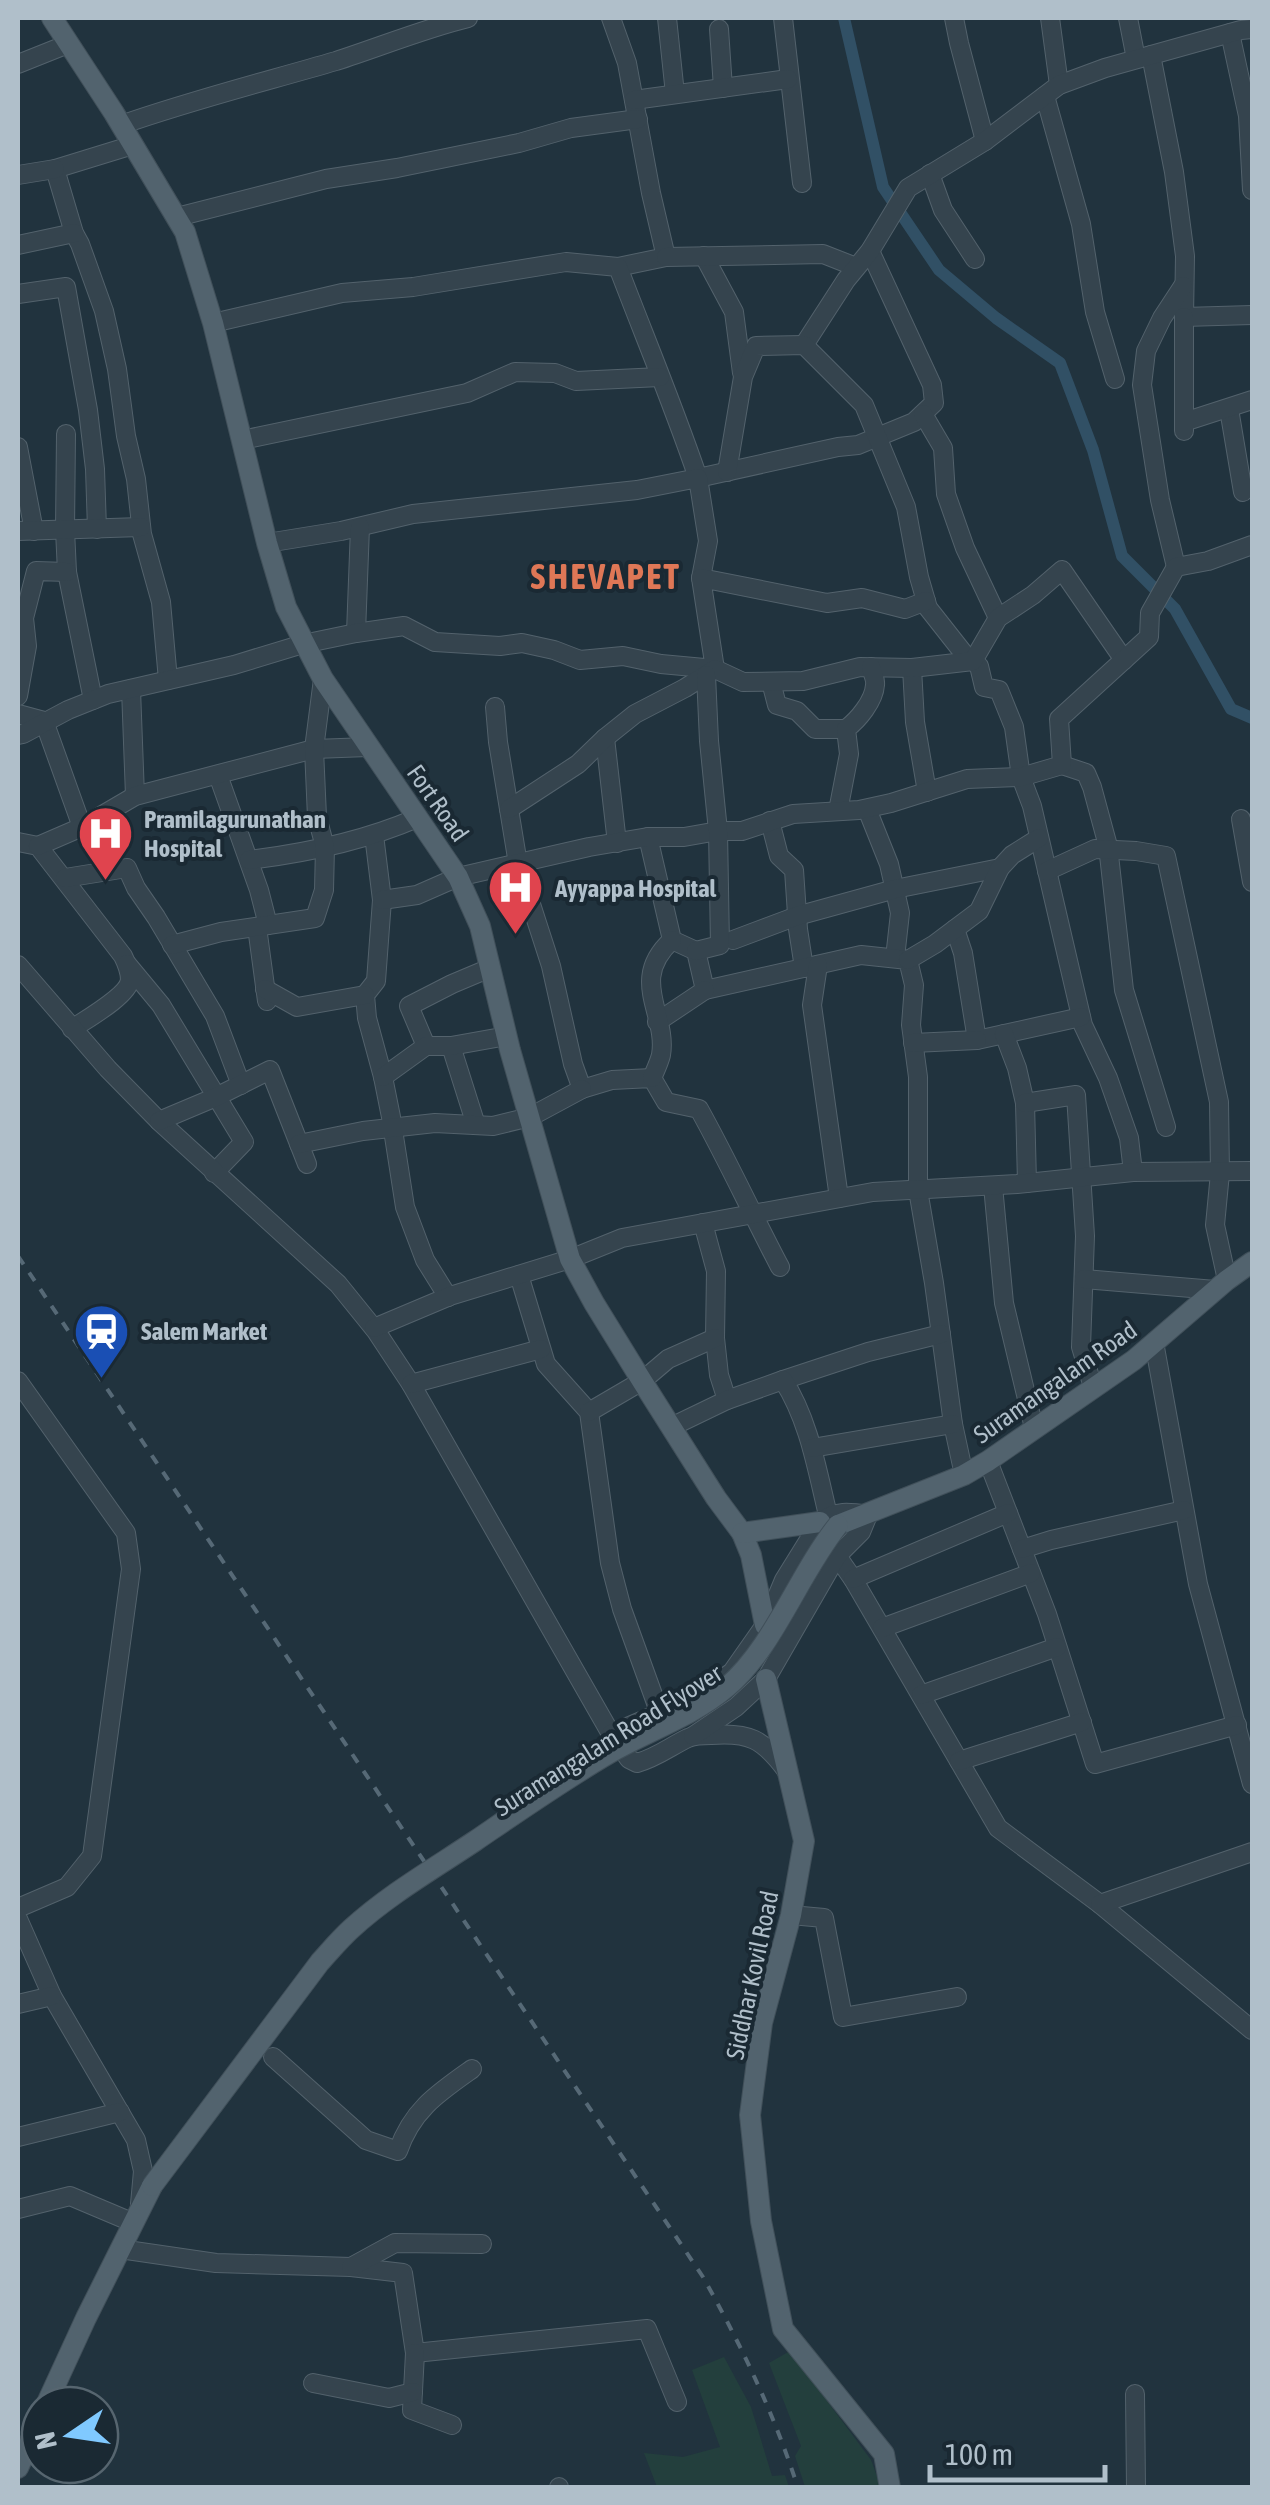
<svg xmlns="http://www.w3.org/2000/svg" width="1270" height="2505" viewBox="0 0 1270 2505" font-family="'Asap Condensed',sans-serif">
<rect width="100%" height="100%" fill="#21333e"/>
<!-- green -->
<g fill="#233f3d">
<path d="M790 2351 871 2460 881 2487H805L795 2456 801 2446 769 2363Z"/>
<path d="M724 2357 751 2407 772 2476 785 2475 789 2487H657L644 2453 683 2457 720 2447 692 2370Z"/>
</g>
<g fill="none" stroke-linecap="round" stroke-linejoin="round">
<!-- canal -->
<path stroke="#315065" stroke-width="12" d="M844 18 883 187 939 270 996 318 1060 363 1093 450 1122 556 1175 609 1231 709 1252 718"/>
<defs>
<g id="minor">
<path d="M611 18 627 63 651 193 666 257 618 267"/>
<path d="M667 18 675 94"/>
<path d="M783 18 802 183"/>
<path d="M954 18 959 43 985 141"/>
<path d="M1050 18 1059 85"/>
<path d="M1128 18 1136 59"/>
<path d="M719 29 723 88"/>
<path d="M1230 33 1248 116 1252 190"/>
<path d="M1151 55 1174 172 1185 256 1184 317 1252 315"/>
<path d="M18 64 68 44"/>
<path d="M1045 96 1081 224 1095 312 1115 379"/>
<path d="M634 100 788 79"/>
<path d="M121 125C192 100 264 82 336 61 380 47 423 29 468 18"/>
<path d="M133 145 55 169 74 233 80 244 104 311 117 369 126 436 136 479 142 534 161 602 168 680"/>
<path d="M930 174 943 210 975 259"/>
<path d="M18 175 55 169"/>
<path d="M177 217 326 179 397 168 519 143 571 128 638 119"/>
<path d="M18 245 74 233"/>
<path d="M704 256 734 312 742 373"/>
<path d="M666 257 823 254 856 267"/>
<path d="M18 294 66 287 88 410 95 469 97 529"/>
<path d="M213 323 342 293 413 287 566 262 618 267C645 338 674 407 698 478L838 447 858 445 914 422 934 403 932 385 870 251"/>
<path d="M804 345 846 280 870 251 908 188 985 141 1059 85 1105 68 1241 30 1252 29"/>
<path d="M1229 409 1243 492"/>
<path d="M923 414 943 448 946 494 965 548 998 618"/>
<path d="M1184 422 1252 400"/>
<path d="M1184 431V317"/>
<path d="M66 434 65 530 67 572 93 700"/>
<path d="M242 440 467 393 515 372 555 373 576 381 660 377"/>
<path d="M18 447 34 531"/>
<path d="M727 472 743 377 756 346 804 345 864 405 906 507 919 577 928 608 965 655 979 666 984 687 999 690 1014 727 1021 777 1032 806 1083 1025 1108 1078 1129 1138 1133 1172"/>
<path d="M18 531 141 527"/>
<path d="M267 543 341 531 413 514 637 490 698 478 708 541 701 578"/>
<path d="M1176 567 1160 500 1142 385 1146 351 1162 318 1183 286"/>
<path d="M356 633 360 527"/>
<path d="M912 668 915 722 927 792"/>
<path d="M771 682 777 705 797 711 815 729H846"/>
<path d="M131 689 135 796"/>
<path d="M18 696 27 646 24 618 36 571 67 572"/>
<path d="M495 707 498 742 518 864 551 966 573 1064 582 1089 612 1080 652 1078 666 1102 699 1109C728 1161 752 1214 780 1267"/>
<path d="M18 714 44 721 82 827"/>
<path d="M18 735 23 734 68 710 108 694 234 665 303 644 356 633 404 626 435 642 500 646 522 643 554 650 580 660 623 656 661 664 715 669 701 578 827 603 862 598 905 609 926 601"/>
<path d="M605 738 617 843"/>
<path d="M1062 765 1086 773 1092 787 1108 846 1124 990 1166 1127"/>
<path d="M218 775 259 890 268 925"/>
<path d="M509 809 578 764 605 738 635 714 685 688 715 669 743 682 803 681 860 667 912 668 973 661 998 618 1033 595 1062 570 1124 660"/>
<path d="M867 809 889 864 900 913 895 958"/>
<path d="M838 811 849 754 846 729C858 720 874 701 875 685 876 679 872 673 871 667"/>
<path d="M1241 819 1252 882"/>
<path d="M770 821 779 856 794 870 798 929 804 968"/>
<path d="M374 835 382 900 376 981 365 995 367 1018 383 1077 391 1117 405 1207 425 1260 448 1297"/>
<path d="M648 837 672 940 696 951 705 990 861 955 908 960 914 985 911 1025 918 1077V1190L934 1283 953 1424 964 1475"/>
<path d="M18 842 38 846 123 956C126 962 130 973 130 980 128 996 85 1020 72 1029"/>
<path d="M38 846 82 827 135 796 314 749 368 747"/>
<path d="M249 860C307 853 364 841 417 818"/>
<path d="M1047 871 1095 849 1136 851 1166 856 1219 1102 1220 1173 1215 1225 1227 1280"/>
<path d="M65 878 127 868 136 888 156 917 215 1016 241 1085"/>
<path d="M382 900 417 895 458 877 589 847 648 837H684L718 831H742L793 814 859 810 891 803 967 779 1021 777 1062 765 1059 719 1149 637 1150 613 1176 567 1208 561 1252 545"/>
<path d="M257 927 267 1001"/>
<path d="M955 929 963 953 977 1040 1081 1017"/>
<path d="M733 940 797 916 895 889 1000 868"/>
<path d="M172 945 221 932 315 918 324 890 325 847 317 817 314 749 323 679"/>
<path d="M696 951 720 945 718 831 709 741 706 675"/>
<path d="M908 960 935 944 979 911 1000 868 1012 855 1039 838"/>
<path d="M127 964 161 1005 244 1142 214 1173"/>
<path d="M18 965 108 1069 159 1121 338 1284 376 1331 411 1384 611 1734 629 1759 637 1763C656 1758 671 1746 688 1738 695 1735 703 1735 711 1735 749 1732 763 1739 786 1770"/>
<path d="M818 965 812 1005 839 1198"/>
<path d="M265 989 297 1007 365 995"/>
<path d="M657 1022 705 990"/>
<path d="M1004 1034 1017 1068 1025 1103 1027 1183"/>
<path d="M913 1043 977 1040"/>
<path d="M426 1046 409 1006 452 984 490 968"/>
<path d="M451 1046 476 1125"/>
<path d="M383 1077 426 1046H451L507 1036"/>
<path d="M652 1078C655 1071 659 1063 661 1055 668 1014 628 980 672 940"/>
<path d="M1025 1103 1076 1095 1085 1236 1081 1347 1093 1387"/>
<path d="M159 1121 216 1097 270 1070 307 1164"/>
<path d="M299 1144 363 1131 435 1123 493 1126 530 1117 582 1089"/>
<path d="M993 1186 1004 1303 1034 1428"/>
<path d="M703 1223 716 1271 715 1338 719 1375 727 1400"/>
<path d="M519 1275 546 1364 589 1412 610 1563 622 1609 660 1714"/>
<path d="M1084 1279 1215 1290"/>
<path d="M374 1328 450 1296 570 1259 622 1238 873 1192 1017 1184 1133 1172 1252 1171"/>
<path d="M1154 1342 1198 1584 1252 1784"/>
<path d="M783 1380 868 1352 941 1334"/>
<path d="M18 1381 126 1533 131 1569 92 1856 67 1887 18 1908"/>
<path d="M411 1384 541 1349"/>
<path d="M589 1412 642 1381 668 1359 715 1338"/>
<path d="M671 1427 727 1400 783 1380C809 1420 817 1470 828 1515"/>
<path d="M812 1448 953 1424"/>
<path d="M988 1461 1047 1614 1095 1764 1237 1725"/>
<path d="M1022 1549 1051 1540 1184 1510"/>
<path d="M837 1556 853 1579 998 1828 1100 1904 1252 2030"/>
<path d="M853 1579 1008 1513"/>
<path d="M882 1628 1031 1573"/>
<path d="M921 1695 1057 1647"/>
<path d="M611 1734 697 1697 732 1672 765 1625 784 1580 820 1522C835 1510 850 1512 868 1515L861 1532 837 1556 766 1679 736 1707 693 1736"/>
<path d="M959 1761 1082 1722"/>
<path d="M1100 1904 1252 1852"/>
<path d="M791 1915 824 1918 843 2017 957 1997"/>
<path d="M18 1919 52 1996 136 2140 143 2171 140 2204"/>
<path d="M18 2004 52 1996"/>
<path d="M273 2057 366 2140 398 2151C412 2110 438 2093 472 2069"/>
<path d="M18 2137 120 2112"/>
<path d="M18 2209 70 2196 134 2223"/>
<path d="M120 2249 216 2263 351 2267 403 2273 415 2353 647 2329 677 2402"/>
<path d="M351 2267 395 2243 482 2244"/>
<path d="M415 2353 412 2410 452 2425"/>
<path d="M313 2383 389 2398 413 2392"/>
<path d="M1135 2394 1136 2488"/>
<path d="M559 2488V2487"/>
</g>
<g id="major">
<path d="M52 18 114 113 185 232 213 323 267 543 286 607 323 679 458 877 480 926 510 1050 570 1259 594 1303 642 1381 716 1498 742 1533 751 1555 765 1625"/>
<path d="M838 1525 964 1475 988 1461 1134 1360 1227 1280 1252 1262"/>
<path d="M742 1533 820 1522"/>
<path d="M766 1679 804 1841 791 1915 762 2023 750 2115 761 2221 783 2329 884 2454 890 2488"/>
<path d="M46 2405 86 2318 152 2186"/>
<path d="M18 2468 40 2419"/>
</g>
</defs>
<!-- minor casing -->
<use href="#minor" stroke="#53626c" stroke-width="20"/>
<!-- major casing -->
<use href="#major" stroke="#41505a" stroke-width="22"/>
<!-- minor -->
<use href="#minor" stroke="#35444e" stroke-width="18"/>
<!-- major -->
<use href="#major" stroke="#52636e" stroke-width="20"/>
<!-- rail -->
<path stroke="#566976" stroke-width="4" stroke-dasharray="10 10" stroke-linecap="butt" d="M18 1256 703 2277C741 2345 774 2413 798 2488"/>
<defs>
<path id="major-bridge" d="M152 2186 320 1962C330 1951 340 1939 351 1929 388 1895 433 1869 475 1841 519 1811 562 1781 608 1754 647 1731 692 1717 727 1687 774 1647 798 1575 838 1525"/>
</defs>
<!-- major-bridge casing -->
<use href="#major-bridge" stroke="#41505a" stroke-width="22" stroke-linecap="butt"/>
<!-- major-bridge -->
<use href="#major-bridge" stroke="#52636e" stroke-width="20"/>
</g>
<!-- icons -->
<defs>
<symbol id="hospital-pin" viewBox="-11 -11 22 30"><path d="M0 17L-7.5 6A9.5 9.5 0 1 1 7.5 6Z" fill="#e0444e" stroke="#1a2933"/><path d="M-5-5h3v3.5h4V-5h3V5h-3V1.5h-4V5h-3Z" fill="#fff"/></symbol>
<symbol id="station-pin" viewBox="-11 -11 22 30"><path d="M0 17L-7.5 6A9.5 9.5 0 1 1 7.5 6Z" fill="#1a4fb4" stroke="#1a2933"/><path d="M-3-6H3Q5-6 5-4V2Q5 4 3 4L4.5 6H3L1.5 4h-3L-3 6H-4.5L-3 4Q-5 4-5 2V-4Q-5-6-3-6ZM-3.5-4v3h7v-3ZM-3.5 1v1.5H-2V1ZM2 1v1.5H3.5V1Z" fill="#fff"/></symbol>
</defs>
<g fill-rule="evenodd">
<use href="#hospital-pin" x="74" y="802" width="63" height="86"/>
<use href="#hospital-pin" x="484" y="856" width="63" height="86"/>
<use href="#station-pin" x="70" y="1300" width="63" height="86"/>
</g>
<g text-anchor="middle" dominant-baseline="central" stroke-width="8" stroke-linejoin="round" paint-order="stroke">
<!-- street labels -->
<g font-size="25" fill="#b0bfca" stroke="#1a2933">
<text transform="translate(438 803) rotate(55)">Fort Road</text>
<text transform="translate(1055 1382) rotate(-35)">Suramangalam Road</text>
<text transform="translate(608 1740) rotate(-32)">Suramangalam Road Flyover</text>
<text transform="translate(752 1975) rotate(-78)">Siddhar Kovil Road</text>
</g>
<!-- poi labels -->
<g font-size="25" font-weight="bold" fill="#b0bfca" stroke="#1a2933" text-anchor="start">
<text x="144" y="819">Pramilagurunathan<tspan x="144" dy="29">Hospital</tspan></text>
<text x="555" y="888">Ayyappa Hospital</text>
<text x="141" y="1331">Salem Market</text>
</g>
<!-- district labels -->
<g font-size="35" font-weight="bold" letter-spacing="2.5" fill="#df7756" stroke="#1a2933">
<text x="606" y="576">SHEVAPET</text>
</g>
</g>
<!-- border -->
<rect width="1270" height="2505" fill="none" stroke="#b0bfca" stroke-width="40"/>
<!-- north arrow -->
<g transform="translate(70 2435) rotate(257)"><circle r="48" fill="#1a2933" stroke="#56656f" stroke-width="2.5"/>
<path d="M0-8L18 38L0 25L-18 38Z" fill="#80c9ff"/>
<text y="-15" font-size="28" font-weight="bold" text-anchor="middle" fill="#b0bfca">N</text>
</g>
<!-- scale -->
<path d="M930 2465v15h175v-15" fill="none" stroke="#b0bfca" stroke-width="5"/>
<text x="945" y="2465" font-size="30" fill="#b0bfca" stroke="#1a2933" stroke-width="8" paint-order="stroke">100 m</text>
</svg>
